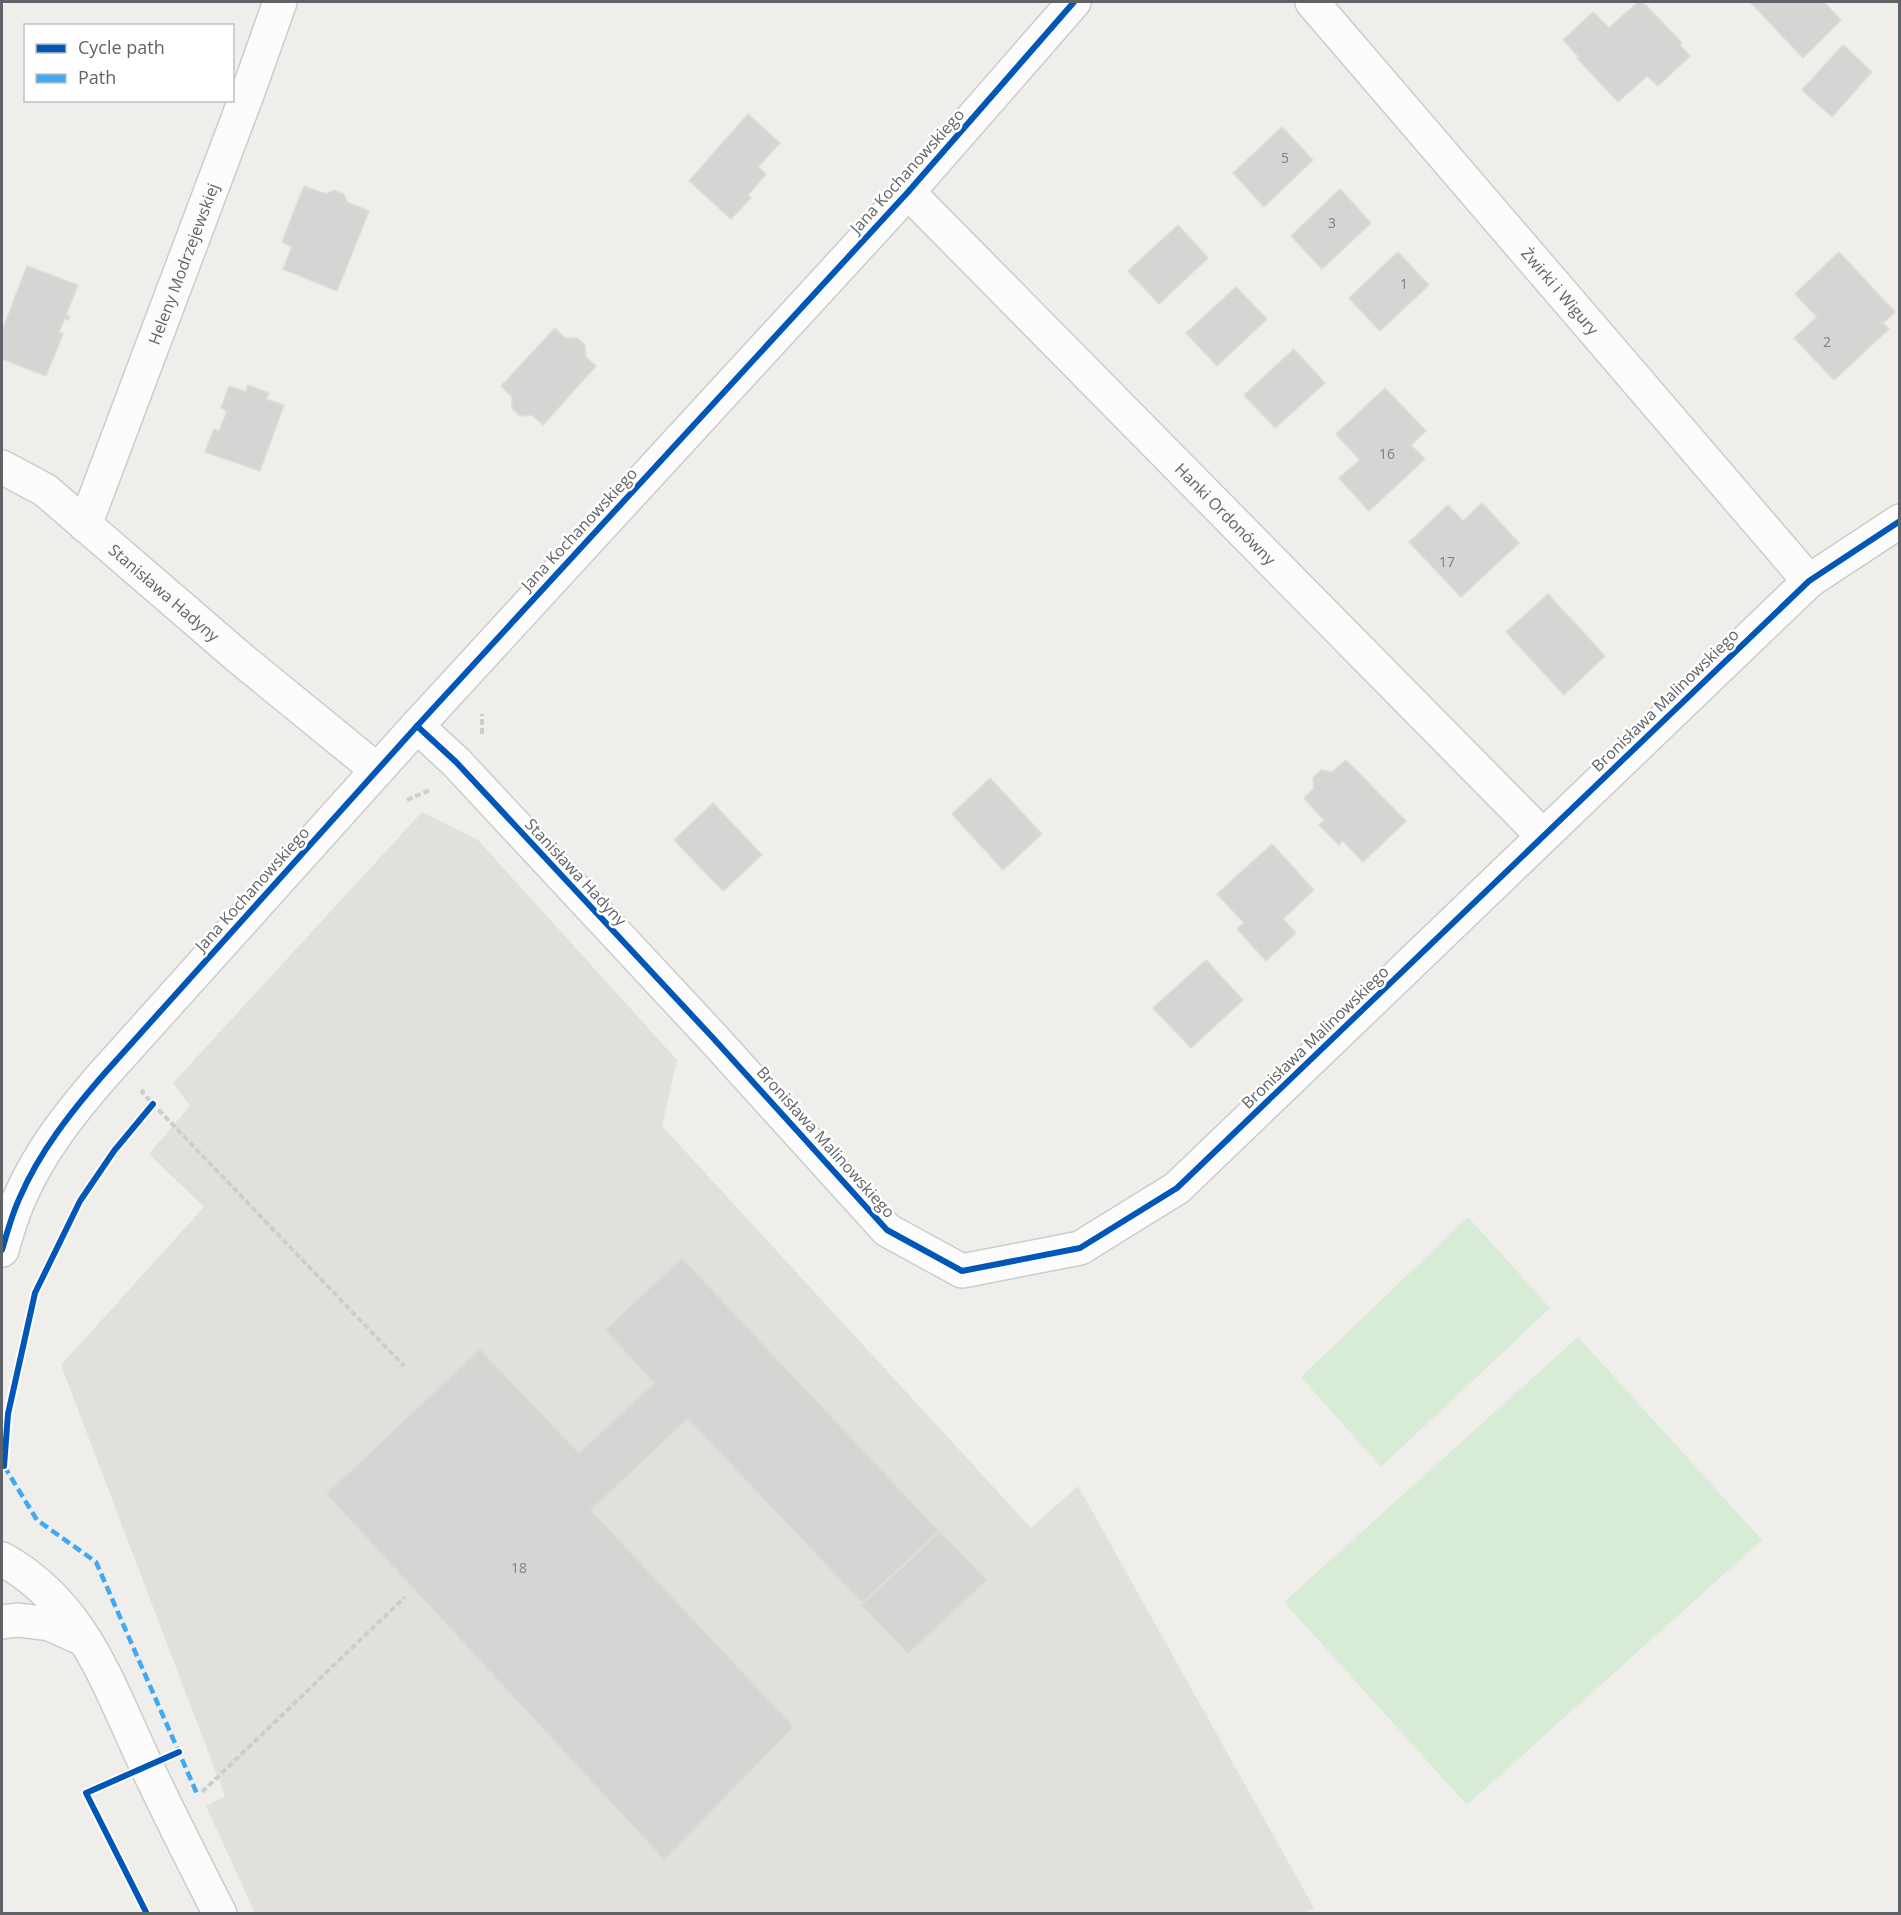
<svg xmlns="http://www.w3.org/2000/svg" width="1901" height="1915" viewBox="0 0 1901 1915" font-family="'Open Sans',sans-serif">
<rect width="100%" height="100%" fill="#efeeea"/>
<!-- education -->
<path fill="#e2e0da" d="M422 812 478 840 677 1060 662 1126 1031 1528 1078 1486 1314 1908 1302 1914 255 1913 206 1806 225 1796 61 1365 204 1207 149 1154 190 1106 173 1083Z"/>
<!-- green -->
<g fill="#d8ebd6">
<path d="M1468 1217 1550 1308 1381 1467 1301 1377Z"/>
<path d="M1578 1337 1762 1540 1467 1805 1284 1602Z"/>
</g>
<!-- building -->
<g fill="#d6d5d3" stroke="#deddd9" stroke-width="1.5">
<path d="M1638 2H1643L1682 43 1680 45 1690 56 1658 86 1647 76 1618 102 1577 58 1579 57 1563 40 1593 12 1609 28Z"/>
<path d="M1750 2H1824L1841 20 1803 58Z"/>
<path d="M1843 45 1872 72 1832 117 1802 90Z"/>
<path d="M748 114 780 143 758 167 766 174 748 195 751 198 731 219 689 181Z"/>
<path d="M1282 127 1313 160 1264 207 1233 173Z"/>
<path d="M304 186 326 194 334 190 344 194 347 202 369 211 337 291 283 269 292 247 282 242Z"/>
<path d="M1340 189 1371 223 1322 269 1291 236Z"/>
<path d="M1178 225 1208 258 1159 304 1128 271Z"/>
<path d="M1398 252 1429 285 1380 331 1349 298Z"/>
<path d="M1839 252 1895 312 1883 323 1889 329 1834 380 1794 338 1817 317 1795 294Z"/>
<path d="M27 266 78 285 66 315 70 316 68 320 65 318 59 332 63 334 46 376 2 359V331Z"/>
<path d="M1236 287 1267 319 1217 366 1186 333Z"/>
<path d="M555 328 565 338H577L585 345 586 357 596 366 543 425 532 415 520 416 512 408V397L501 386Z"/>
<path d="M1294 349 1325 383 1275 428 1244 395Z"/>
<path d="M248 385 269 393 266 399 284 405 260 471 205 452 214 429 219 431 227 411 221 408 229 386 246 392Z"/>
<path d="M1385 388 1426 431 1411 445 1425 459 1369 511 1339 478 1360 460 1336 434Z"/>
<path d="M1482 503 1519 543 1461 597 1409 542 1448 505 1463 521Z"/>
<path d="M1548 594 1605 656 1564 695 1506 632Z"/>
<path d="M1346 760 1406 821 1363 862 1343 841 1339 845 1319 825 1324 820 1304 798 1314 788 1313 778 1321 770 1332 772Z"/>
<path d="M990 778 1042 834 1003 870 952 814Z"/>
<path d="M713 803 762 855 723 891 674 840Z"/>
<path d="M1272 844 1314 890 1283 919 1296 933 1266 961 1237 929 1244 923 1217 894Z"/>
<path d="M1206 960 1243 1000 1191 1048 1153 1008Z"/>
<path d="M682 1258 939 1531 862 1603 688 1419 591 1510 794 1727 664 1860 326 1494 480 1349 579 1453 654 1383 605 1330Z"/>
<path d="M940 1532 987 1580 908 1654 861 1605Z"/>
</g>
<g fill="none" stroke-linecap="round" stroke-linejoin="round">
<defs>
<g id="minor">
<path id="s1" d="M1312 2 1809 581"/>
<path id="s2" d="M908 192 1543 836"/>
<path id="s3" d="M2 467 45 490 241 659 377 770"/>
<path id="s4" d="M85 525 248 92 280 2"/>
<path d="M417 726 456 762 714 1039 887 1230 962 1271 1080 1248 1177 1188 1809 581 1900 521"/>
<path d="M2 1250C7 1233 12 1214 20 1197 40 1151 71 1112 104 1074L417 726 908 192 1074 2"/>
<path d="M2 1559C85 1605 108 1686 147 1767 170 1816 195 1865 220 1914"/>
<path d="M2 1622 18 1620 50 1624 85 1640"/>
</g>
</defs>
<!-- minor casing -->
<use href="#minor" stroke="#cbcccc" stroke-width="36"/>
<!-- path -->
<g stroke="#cacfcc" stroke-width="4" stroke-dasharray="6 3" stroke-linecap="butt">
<path d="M482 734V714"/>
<path d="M407 800 430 790"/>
<path d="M144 1090 142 1092 153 1104 404 1366"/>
<path d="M202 1792 405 1597"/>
</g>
<!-- minor -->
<use href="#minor" stroke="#fdfcfc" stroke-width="33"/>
<!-- quiet -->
<path stroke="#3fa9f5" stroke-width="4.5" stroke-dasharray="9 4.5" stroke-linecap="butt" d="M4 1466 37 1520 96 1562 198 1796"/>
<defs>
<g id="cycleway">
<path d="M417 726 456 762 714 1039 887 1230 962 1271 1080 1248 1177 1188 1809 581 1900 521"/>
<path d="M2 1250C7 1233 12 1214 20 1197 40 1151 71 1112 104 1074L417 726 908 192 1074 2"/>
<path d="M2 1466H4L8 1414 35 1293 80 1201 114 1151 153 1104"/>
<path d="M147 1914 86 1793 179 1752"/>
</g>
</defs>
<!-- cycleway casing -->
<use href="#cycleway" stroke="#fff" stroke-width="10"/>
<!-- cycleway -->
<use href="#cycleway" stroke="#0057b8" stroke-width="6"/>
</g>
<g text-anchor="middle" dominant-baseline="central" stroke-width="5" stroke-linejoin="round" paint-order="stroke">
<!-- number labels -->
<g font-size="14" fill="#7e8184">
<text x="1285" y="157">5</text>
<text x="1332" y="222">3</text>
<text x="1404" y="283">1</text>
<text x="1827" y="341">2</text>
<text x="1387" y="453">16</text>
<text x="1447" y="561">17</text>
<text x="519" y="1567">18</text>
</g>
<!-- street labels -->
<g font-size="16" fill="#5f6368" stroke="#fff">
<text transform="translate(907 171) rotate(-48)">Jana Kochanowskiego</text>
<text stroke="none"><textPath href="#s4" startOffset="279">Heleny Modrzejewskiej</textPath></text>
<text stroke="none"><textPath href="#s1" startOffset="381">Żwirki i Wigury</textPath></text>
<text stroke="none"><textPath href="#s2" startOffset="452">Hanki Ordonówny</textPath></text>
<text transform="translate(579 529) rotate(-47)">Jana Kochanowskiego</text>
<text stroke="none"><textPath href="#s3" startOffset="206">Stanisława Hadyny</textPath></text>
<text transform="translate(1665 700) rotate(-44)">Bronisława Malinowskiego</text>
<text transform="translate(576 872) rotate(47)">Stanisława Hadyny</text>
<text transform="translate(252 889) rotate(-48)">Jana Kochanowskiego</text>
<text transform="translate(1315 1037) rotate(-44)">Bronisława Malinowskiego</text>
<text transform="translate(826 1142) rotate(48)">Bronisława Malinowskiego</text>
</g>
</g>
<!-- border -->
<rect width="1901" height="1915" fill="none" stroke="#5f6368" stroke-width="6"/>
<!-- legend -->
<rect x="24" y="24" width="210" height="78" fill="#ffffff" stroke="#bfc1c3" stroke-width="1.5"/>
<rect x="36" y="44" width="30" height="9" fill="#0057b8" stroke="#bfc1c3" stroke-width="1.5"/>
<text x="78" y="54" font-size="18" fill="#5f6368">Cycle path</text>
<rect x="36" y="74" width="30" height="9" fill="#3fa9f5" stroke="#bfc1c3" stroke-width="1.5"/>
<text x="78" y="84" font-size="18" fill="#5f6368">Path</text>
</svg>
